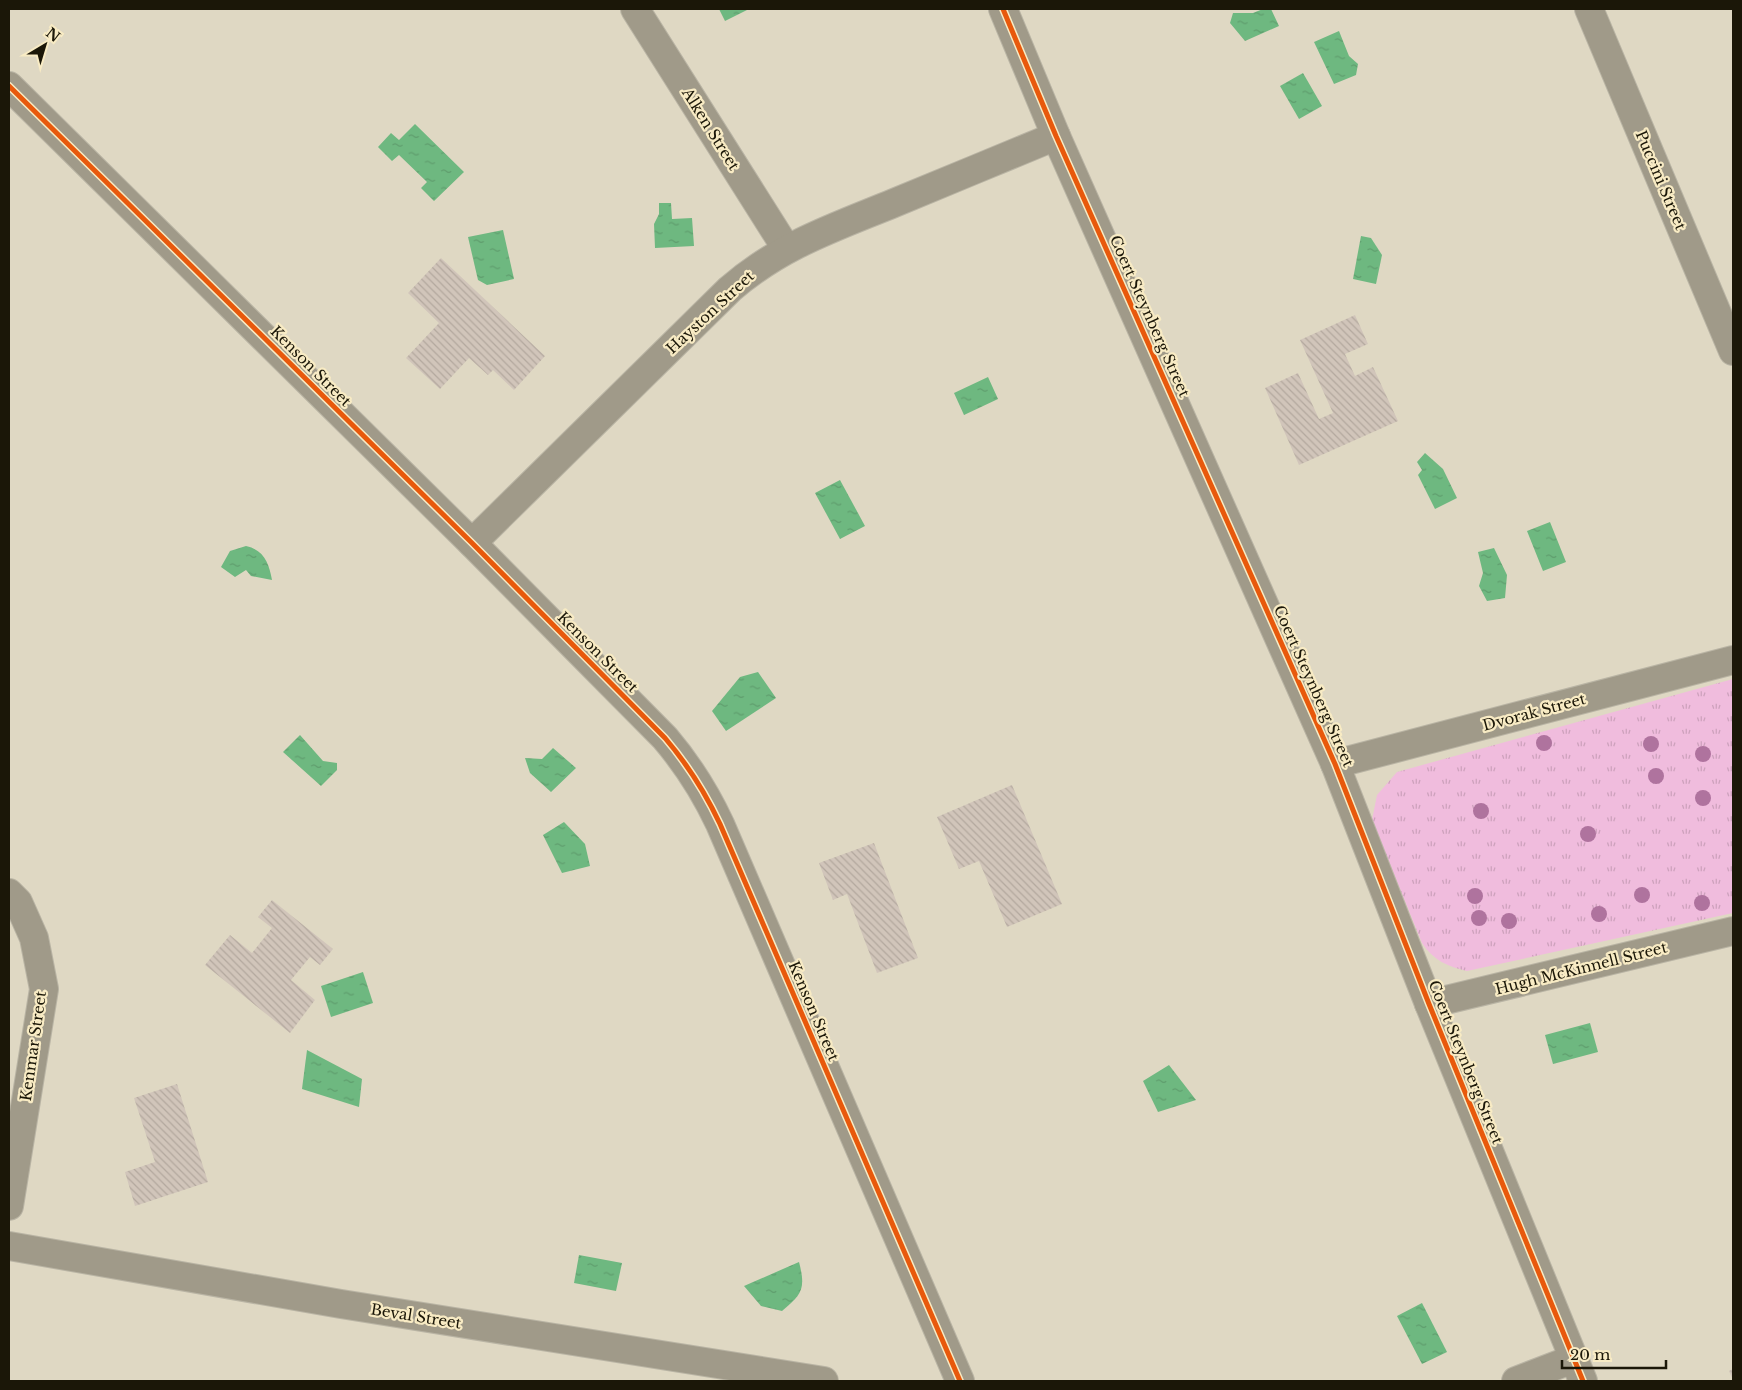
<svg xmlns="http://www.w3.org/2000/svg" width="1742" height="1390" viewBox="0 0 1742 1390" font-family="'Libre Baskerville',serif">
<defs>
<pattern id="grass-tufts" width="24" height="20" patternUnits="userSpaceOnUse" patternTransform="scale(1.25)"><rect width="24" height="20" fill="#f0bcdd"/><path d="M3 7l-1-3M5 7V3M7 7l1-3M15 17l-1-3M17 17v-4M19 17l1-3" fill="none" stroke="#cda1bc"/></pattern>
<pattern id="water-ripples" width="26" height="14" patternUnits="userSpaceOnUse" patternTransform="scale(1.25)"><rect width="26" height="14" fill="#6eb880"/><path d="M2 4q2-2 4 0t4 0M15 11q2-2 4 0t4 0" fill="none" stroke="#5f9d6d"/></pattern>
<pattern id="building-back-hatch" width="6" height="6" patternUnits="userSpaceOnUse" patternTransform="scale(1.25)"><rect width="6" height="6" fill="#d1c5ba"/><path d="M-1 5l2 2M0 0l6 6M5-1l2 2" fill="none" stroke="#b3a89e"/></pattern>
</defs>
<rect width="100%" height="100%" fill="#dfd8c3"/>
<!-- grass -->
<path fill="url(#grass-tufts)" d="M1733 679V913L1467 971C1448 967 1433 960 1422 943L1372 820 1377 795 1397 772Z"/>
<!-- water -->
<g fill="url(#water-ripples)">
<path d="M719 9H749L725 21Z"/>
<path d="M1263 9H1271L1279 26 1245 41 1230 23 1233 13H1253Z"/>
<path d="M1339 31 1349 56 1358 64 1356 75 1334 84 1314 42Z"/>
<path d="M1303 73 1322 106 1299 119 1280 86Z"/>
<path d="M415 124 464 172 434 201 421 188 427 182 399 155 392 161 378 147 391 133 399 140Z"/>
<path d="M659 203H671L672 219 692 218 694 246 655 248 654 224 659 214Z"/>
<path d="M503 230 514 279 487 285 478 280 468 237Z"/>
<path d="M1361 236 1371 238 1382 255 1376 284 1353 279Z"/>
<path d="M988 377 998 399 964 415 954 393Z"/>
<path d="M1425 453 1443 469 1457 498 1435 509 1418 475 1422 470 1417 462Z"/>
<path d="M840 480 865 526 840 539 815 493Z"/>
<path d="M1550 522 1566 562 1543 571 1527 531Z"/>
<path d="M246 546C264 550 269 563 272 580L251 576 246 570 235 577 221 567 230 551Z"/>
<path d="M1494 548 1507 575 1505 598 1487 601 1479 586 1483 573 1478 552Z"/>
<path d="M758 672 776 698 726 731 712 711 740 677Z"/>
<path d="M300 735 323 761 337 763V770L321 786 283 752Z"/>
<path d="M553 748 576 768 551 792 530 773 525 758 542 759Z"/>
<path d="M564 822 585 844 590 866 562 873 543 835Z"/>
<path d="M363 972 373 1003 331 1017 321 986Z"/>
<path d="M1590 1023 1598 1052 1553 1064 1545 1035Z"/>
<path d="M307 1050 362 1079 359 1107 302 1089Z"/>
<path d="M1169 1065 1196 1100 1158 1112 1143 1081Z"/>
<path d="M579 1255 622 1263 616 1291 574 1283Z"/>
<path d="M799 1262C806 1289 802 1294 782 1311L761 1306 744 1286Z"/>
<path d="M1422 1303 1447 1352 1422 1364 1397 1316Z"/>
</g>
<!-- building -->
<g fill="url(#building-back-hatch)">
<path d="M441 258 545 356 514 390 493 370 488 375 469 358 440 389 406 358 439 323 408 293Z"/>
<path d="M1355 315 1368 344 1345 354 1355 376 1373 367 1398 421 1299 465 1265 388 1298 373 1319 419 1333 413 1300 340Z"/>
<path d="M1012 785 1062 904 1007 927 979 861 959 869 937 817Z"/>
<path d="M874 843 918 958 877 973 847 894 833 900 819 863Z"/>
<path d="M272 900 333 949 320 965 310 957 291 980 315 1000 290 1033 205 965 230 935 252 953 272 928 258 917Z"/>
<path d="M177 1084 208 1182 135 1206 125 1172 155 1162 134 1098Z"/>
<path d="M1733 1369V1380L1729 1371Z"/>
</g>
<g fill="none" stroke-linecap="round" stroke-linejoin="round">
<defs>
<g id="street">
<path d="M635 9 786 248"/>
<path d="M1003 9 1056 136 1335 764 1429 1004 1583 1381"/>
<path d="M1589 9 1733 351"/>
<path d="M9 86 472 543 665 738C688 765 705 792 720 824L960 1381"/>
<path d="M472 543 730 289C781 245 833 228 894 203 948 181 1002 158 1056 136"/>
<path d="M1335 764 1733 660"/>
<path d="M9 893 18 902 34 938 44 989 9 1206"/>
<path d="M1429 1004 1733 931"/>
<path d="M9 1246 341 1304 824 1381"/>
<path d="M1516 1381 1573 1359"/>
</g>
</defs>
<!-- street casing -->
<use href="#street" stroke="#b9b4a4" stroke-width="30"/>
<!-- street -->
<use href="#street" stroke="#a09a89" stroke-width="28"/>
<defs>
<g id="cycleway">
<path d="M1003 9 1056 136 1335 764 1429 1004 1583 1381"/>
<path d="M9 86 472 543 665 738C688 765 705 792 720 824L960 1381"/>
</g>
</defs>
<!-- cycleway casing -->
<use href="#cycleway" stroke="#f8ebc4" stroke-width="8"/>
<!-- cycleway -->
<use href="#cycleway" stroke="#e8590c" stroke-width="5"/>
</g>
<!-- trees -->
<g fill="#af739e">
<circle cx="1544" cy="743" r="8"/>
<circle cx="1651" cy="744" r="8"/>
<circle cx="1703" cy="754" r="8"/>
<circle cx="1656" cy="776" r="8"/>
<circle cx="1703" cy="798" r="8"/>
<circle cx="1481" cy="811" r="8"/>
<circle cx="1588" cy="834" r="8"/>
<circle cx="1642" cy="895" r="8"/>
<circle cx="1475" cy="896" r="8"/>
<circle cx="1702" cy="903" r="8"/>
<circle cx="1599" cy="914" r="8"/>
<circle cx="1479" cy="918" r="8"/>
<circle cx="1509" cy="921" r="8"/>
</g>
<g text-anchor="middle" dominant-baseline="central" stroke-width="4.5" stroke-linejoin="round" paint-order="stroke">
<!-- street labels -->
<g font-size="15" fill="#1b1708" stroke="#f8ebc4">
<text transform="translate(711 129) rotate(58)">Alken Street</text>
<text transform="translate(1661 180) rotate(67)">Puccini Street</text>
<text transform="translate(710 312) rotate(-43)">Hayston Street</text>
<text transform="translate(1150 316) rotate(66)">Coert Steynberg Street</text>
<text transform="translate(311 366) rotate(45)">Kenson Street</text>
<text transform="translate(598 652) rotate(45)">Kenson Street</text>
<text transform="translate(1314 686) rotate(66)">Coert Steynberg Street</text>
<text transform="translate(1534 712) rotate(-15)">Dvorak Street</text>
<text transform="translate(1581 968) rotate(-14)">Hugh McKinnell Street</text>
<text transform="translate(814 1011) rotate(67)">Kenson Street</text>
<text transform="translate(33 1046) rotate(-82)">Kenmar Street</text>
<text transform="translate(1466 1062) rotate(68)">Coert Steynberg Street</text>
<text transform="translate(416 1316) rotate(9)">Beval Street</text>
</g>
</g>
<!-- border -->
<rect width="1742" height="1390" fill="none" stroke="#1b1708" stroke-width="20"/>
<!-- north arrow -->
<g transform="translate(45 45) rotate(38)" stroke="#f8ebc4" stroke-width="4" paint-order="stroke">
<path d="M0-4L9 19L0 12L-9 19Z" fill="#1b1708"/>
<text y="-8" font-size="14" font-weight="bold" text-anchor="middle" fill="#1b1708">N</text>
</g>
<!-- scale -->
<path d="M1562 1360v8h104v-8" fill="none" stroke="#1b1708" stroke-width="2.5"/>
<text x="1570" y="1360" font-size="15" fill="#1b1708" stroke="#f8ebc4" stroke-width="4" paint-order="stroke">20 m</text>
</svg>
